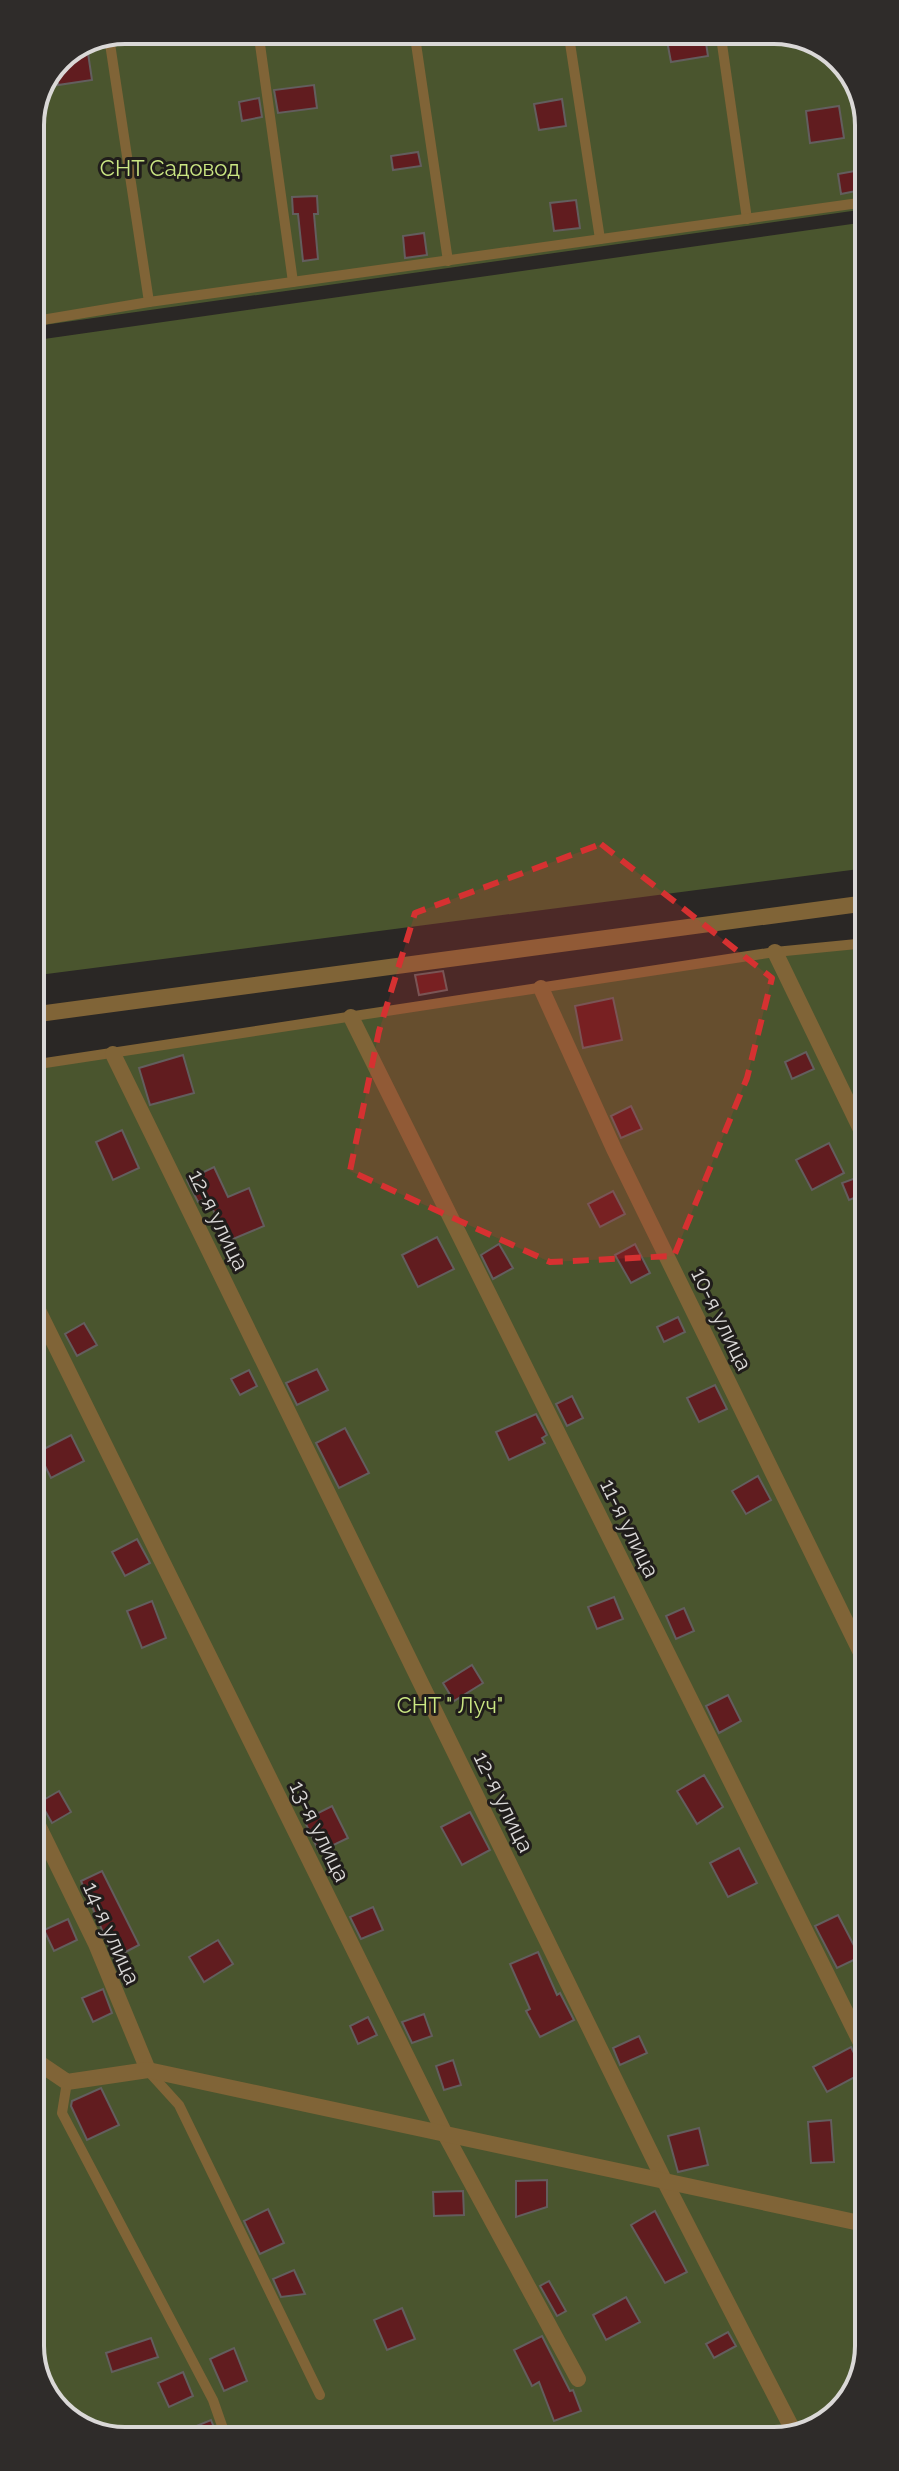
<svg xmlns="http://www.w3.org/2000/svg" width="899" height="2471" viewBox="0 0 899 2471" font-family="Raleway,sans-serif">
<rect width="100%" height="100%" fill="#2a2725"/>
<!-- green -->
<g fill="#4a552e">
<path d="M125 30H781L832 50 866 100V209L30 327V119L58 58Z"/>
<path d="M866 222 867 868 31 976 30 341Z"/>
<path d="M867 941 869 2346 849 2404 799 2438 118 2441 67 2421 33 2371 32 1063Z"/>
</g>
<!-- building -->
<g fill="#611c1f" stroke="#635e5e" stroke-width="2">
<path d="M665 30H704L708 56 671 62Z"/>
<path d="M88 53 92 80 58 85 55 64 58 58Z"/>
<path d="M314 85 317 108 278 113 274 90Z"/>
<path d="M259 98 262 117 242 121 239 102Z"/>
<path d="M562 99 566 126 539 130 534 104Z"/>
<path d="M839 106 844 138 810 143 806 111Z"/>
<path d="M418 152 421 166 393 170 391 156Z"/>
<path d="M866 169V189L841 194 838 174Z"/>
<path d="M317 196 318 214H314L318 259 303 261 298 214H293L292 197Z"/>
<path d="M576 200 580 228 554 231 550 203Z"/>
<path d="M424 233 427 255 405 258 403 236Z"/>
<path d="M443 971 447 990 419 995 415 975Z"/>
<path d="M613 998 622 1040 583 1048 575 1006Z"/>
<path d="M806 1052 814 1069 792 1079 785 1062Z"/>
<path d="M183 1055 194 1093 150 1105 139 1068Z"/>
<path d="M631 1106 642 1129 621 1138 611 1116Z"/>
<path d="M122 1130 139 1168 113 1180 96 1142Z"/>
<path d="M829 1143 844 1173 812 1190 796 1160Z"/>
<path d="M214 1167 228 1197 249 1188 264 1226 226 1242 208 1197 198 1202 187 1180Z"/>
<path d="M864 1175 867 1193 849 1200 842 1183Z"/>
<path d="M613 1191 625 1214 600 1227 588 1204Z"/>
<path d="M437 1237 454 1269 418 1287 402 1255Z"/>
<path d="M499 1244 513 1268 493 1279 481 1255Z"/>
<path d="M635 1244 650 1273 631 1283 615 1255Z"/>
<path d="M678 1317 685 1332 664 1342 657 1327Z"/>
<path d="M84 1323 97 1345 77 1356 65 1334Z"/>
<path d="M317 1369 328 1390 297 1405 286 1383Z"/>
<path d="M249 1370 257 1386 240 1395 231 1379Z"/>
<path d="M715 1385 727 1409 699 1422 687 1398Z"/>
<path d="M572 1396 583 1418 567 1426 556 1404Z"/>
<path d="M536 1414 547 1435 542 1438 545 1443 509 1460 496 1432Z"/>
<path d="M345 1428 369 1473 339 1488 316 1443Z"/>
<path d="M71 1435 84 1461 51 1478 38 1452Z"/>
<path d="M758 1476 771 1500 746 1514 732 1491Z"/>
<path d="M137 1539 150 1563 125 1576 112 1552Z"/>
<path d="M614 1597 623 1619 597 1629 588 1607Z"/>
<path d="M152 1601 166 1638 142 1648 127 1611Z"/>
<path d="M684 1608 694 1631 676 1639 666 1616Z"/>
<path d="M472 1665 483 1683 454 1701 443 1683Z"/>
<path d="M728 1695 741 1721 719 1733 706 1706Z"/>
<path d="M704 1775 723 1807 697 1824 677 1791Z"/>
<path d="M59 1791 71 1812 52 1823 40 1802Z"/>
<path d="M332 1806 348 1838 319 1852 304 1820Z"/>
<path d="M470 1812 490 1850 462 1865 441 1827Z"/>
<path d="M739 1848 757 1883 728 1897 710 1863Z"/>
<path d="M102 1871 139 1945 114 1958 81 1881Z"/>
<path d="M373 1907 383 1930 361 1939 350 1917Z"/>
<path d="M838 1915 860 1957 837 1968 815 1926Z"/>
<path d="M68 1919 77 1940 54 1951 44 1930Z"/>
<path d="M218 1940 233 1964 204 1982 189 1957Z"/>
<path d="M538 1952 557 1995 560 1993 574 2020 540 2037 526 2011 530 2009 510 1964Z"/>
<path d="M103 1989 112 2013 93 2022 82 1998Z"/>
<path d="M424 2014 432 2036 412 2043 402 2022Z"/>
<path d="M368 2017 377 2035 358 2044 350 2026Z"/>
<path d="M639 2036 647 2053 620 2065 613 2048Z"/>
<path d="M851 2047 860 2065 868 2070 827 2092 813 2067Z"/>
<path d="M453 2060 461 2085 444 2090 436 2066Z"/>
<path d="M101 2088 119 2125 87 2140 71 2106 72 2101Z"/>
<path d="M831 2120 834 2162 811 2163 808 2122Z"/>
<path d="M699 2128 708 2165 678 2172 668 2136Z"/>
<path d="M547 2180V2207L516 2217V2181Z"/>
<path d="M463 2191 464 2215 434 2216 433 2192Z"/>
<path d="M268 2209 284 2243 260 2254 244 2221Z"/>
<path d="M655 2211 687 2272 665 2283 631 2225Z"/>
<path d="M294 2270 305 2294 281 2297 273 2279Z"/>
<path d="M549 2281 566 2311 557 2316 540 2286Z"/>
<path d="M626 2297 640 2322 606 2340 593 2315Z"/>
<path d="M402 2308 415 2339 387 2350 374 2320Z"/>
<path d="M728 2332 736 2346 714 2358 706 2344Z"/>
<path d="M542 2336 570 2391 573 2390 581 2411 554 2421 539 2382 532 2386 514 2350Z"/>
<path d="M151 2338 158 2357 112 2372 106 2353Z"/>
<path d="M234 2348 247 2381 224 2391 210 2359Z"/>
<path d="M183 2372 193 2396 169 2407 158 2383Z"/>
<path d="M211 2420 219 2440 162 2441V2440Z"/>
</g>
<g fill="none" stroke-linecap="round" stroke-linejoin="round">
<!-- lane -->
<g stroke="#806437" stroke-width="10">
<path d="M258 30 293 282"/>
<path d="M414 30 448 261"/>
<path d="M568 30 600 239"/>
<path d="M720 30 747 219"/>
<path d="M109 37 149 302"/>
<path d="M30 322 149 302 866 202"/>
<path d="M32 1065 775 952 867 943"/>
<path d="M149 2072 179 2105 320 2395"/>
<path d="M67 2082 62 2113 213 2400 227 2440"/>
</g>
<!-- street -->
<g stroke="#806437" stroke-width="16">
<path d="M775 952 867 1142"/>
<path d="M541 988 614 1149 868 1667"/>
<path d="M31 1015 867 903"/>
<path d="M351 1017 869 2059"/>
<path d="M113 1054 665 2182 797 2438"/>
<path d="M32 1298 445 2134 578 2379"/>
<path d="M33 1815 96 1944 148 2070"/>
<path d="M33 2059 67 2082 148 2070 869 2225"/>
</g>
</g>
<!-- marked area -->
<path fill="#d63131" fill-opacity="0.2" stroke="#d63131" stroke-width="6" stroke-dasharray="16 10" stroke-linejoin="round" d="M601 844 772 978 747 1078 674 1256 550 1262 350 1171 379 1031 415 913Z"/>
<g text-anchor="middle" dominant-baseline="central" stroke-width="6" stroke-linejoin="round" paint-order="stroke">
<!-- park labels -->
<g font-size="22" fill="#cbe783" stroke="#201d1b">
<text x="170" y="168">СНТ Садовод</text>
<text x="450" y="1705">СНТ " Луч"</text>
</g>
<!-- street labels -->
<g font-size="22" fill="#dad8d7" stroke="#201d1b">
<text transform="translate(219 1220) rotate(64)">12-я улица</text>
<text transform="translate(722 1319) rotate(64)">10-я улица</text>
<text transform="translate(630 1528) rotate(64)">11-я улица</text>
<text transform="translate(504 1802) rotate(64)">12-я улица</text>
<text transform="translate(320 1831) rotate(64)">13-я улица</text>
<text transform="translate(112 1933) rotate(66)">14-я улица</text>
</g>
</g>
<!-- crop -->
<path d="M0 0H899V2471H0ZM125 44H774A81 81 0 0 1 855 125V2346A81 81 0 0 1 774 2427H125A81 81 0 0 1 44 2346V125A81 81 0 0 1 125 44Z" fill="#2f2c2a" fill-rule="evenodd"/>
<path fill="none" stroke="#dad8d7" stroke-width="4" d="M125 44H774A81 81 0 0 1 855 125V2346A81 81 0 0 1 774 2427H125A81 81 0 0 1 44 2346V125A81 81 0 0 1 125 44Z"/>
</svg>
